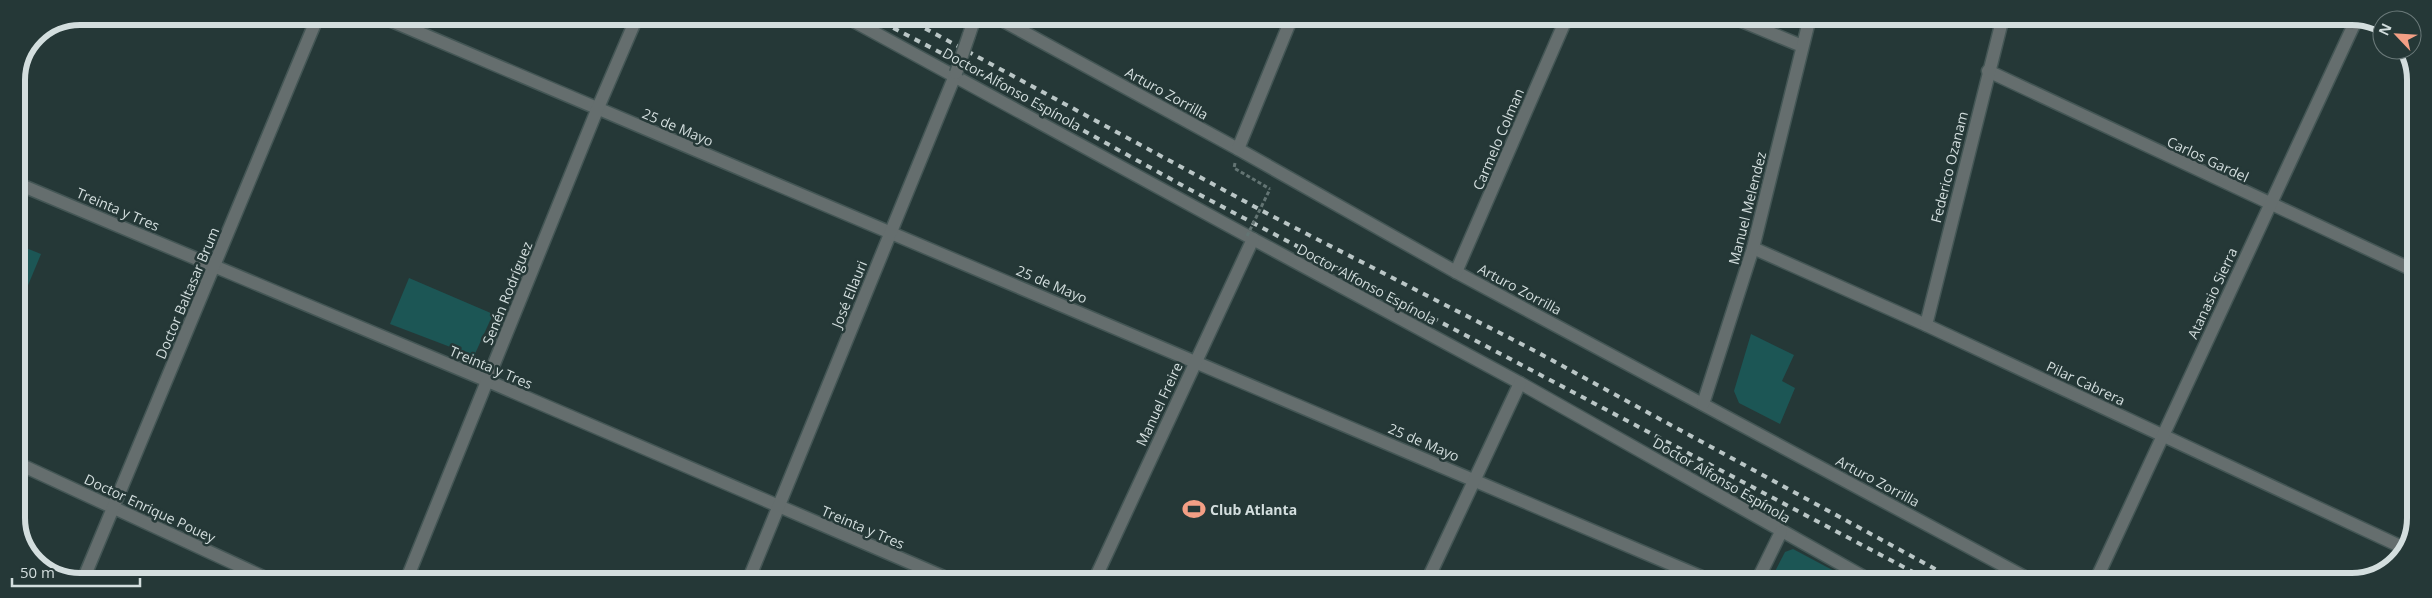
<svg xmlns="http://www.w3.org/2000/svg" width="2432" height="598" viewBox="0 0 2432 598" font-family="'Open Sans',sans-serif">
<rect width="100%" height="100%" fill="#253837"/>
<!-- green -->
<g fill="#1c5655">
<path d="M16 244 41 254 19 307 17 306Z"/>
<path d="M409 278 493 314 474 356 390 324Z"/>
<path d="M1751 334 1794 355 1782 381 1795 388 1780 424 1739 403 1734 391Z"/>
<path d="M1793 549 1853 581H1770L1785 552Z"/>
</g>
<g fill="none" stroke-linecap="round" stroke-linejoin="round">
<defs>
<g id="minor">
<path d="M380 16 1711 581"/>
<path d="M846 17 1253 239 1520 383 1871 581"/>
<path d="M996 17 1238 149 1456 272 2034 582"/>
<path d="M1732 17 1802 46"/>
<path d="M969 35 975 17"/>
<path d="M1988 71 2415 271"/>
<path d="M1238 149 1292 17"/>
<path d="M16 183 488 381 953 581"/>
<path d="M1753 248 1926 325 2404 548"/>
<path d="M1456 272 1567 17"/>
<path d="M1926 325 2003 17"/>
<path d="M1703 404 1753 248 1810 17"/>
<path d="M17 463 272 581"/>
<path d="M83 580 318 16"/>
<path d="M406 581 597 110 637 17"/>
<path d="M748 581 956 73"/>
<path d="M1094 581 1253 239"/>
<path d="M1427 581 1520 383"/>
<path d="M1757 581 1781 532"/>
<path d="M2095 582 2357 18"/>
</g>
</defs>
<!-- minor casing -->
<use href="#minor" stroke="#445655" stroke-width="15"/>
<!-- path -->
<path stroke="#637473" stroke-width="3" stroke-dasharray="4 2.5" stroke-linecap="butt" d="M1235 163 1234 168 1270 189"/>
<!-- minor -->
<use href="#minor" stroke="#656e6e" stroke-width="12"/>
<!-- rail -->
<g stroke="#bac6c6" stroke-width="4" stroke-dasharray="6 6" stroke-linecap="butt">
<path d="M872 17 978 72 1187 188 1932 582"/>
<path d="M904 17 1270 215 1535 351 1959 582"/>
</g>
<defs>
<path id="minor-bridge" d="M956 73 969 35"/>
</defs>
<!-- minor-bridge casing -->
<use href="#minor-bridge" stroke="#445655" stroke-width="15" stroke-linecap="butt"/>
<!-- path-bridge -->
<path stroke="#637473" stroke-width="3" stroke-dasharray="4 2.5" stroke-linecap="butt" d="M1247 236 1270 189"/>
<!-- minor-bridge -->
<use href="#minor-bridge" stroke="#656e6e" stroke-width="12"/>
</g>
<!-- icons -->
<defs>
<symbol id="stadium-bare" viewBox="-9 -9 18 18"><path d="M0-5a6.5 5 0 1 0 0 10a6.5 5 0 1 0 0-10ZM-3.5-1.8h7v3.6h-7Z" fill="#f39f85" stroke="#253837" stroke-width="2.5" paint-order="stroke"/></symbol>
</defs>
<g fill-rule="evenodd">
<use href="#stadium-bare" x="1178" y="493" width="32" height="32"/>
</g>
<g text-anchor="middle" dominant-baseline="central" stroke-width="5" stroke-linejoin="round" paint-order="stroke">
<!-- street labels -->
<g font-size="14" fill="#d3dede" stroke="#253837">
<text transform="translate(1012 89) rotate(29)">Doctor Alfonso Espínola</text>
<text transform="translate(1167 93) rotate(29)">Arturo Zorrilla</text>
<text transform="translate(678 127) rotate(23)">25 de Mayo</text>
<text transform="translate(1498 139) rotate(-67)">Carmelo Colman</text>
<text transform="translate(2208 159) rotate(25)">Carlos Gardel</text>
<text transform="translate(1949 167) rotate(-76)">Federico Ozanam</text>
<text transform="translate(1747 208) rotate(-76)">Manuel Melendez</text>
<text transform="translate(118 209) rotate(23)">Treinta y Tres</text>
<text transform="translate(1052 284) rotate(23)">25 de Mayo</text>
<text transform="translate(1367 284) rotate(28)">Doctor Alfonso Espínola</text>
<text transform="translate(1520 289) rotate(28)">Arturo Zorrilla</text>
<text transform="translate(187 293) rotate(-67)">Doctor Baltasar Brum</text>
<text transform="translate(507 293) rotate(-68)">Senén Rodríguez</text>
<text transform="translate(2212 293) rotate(-65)">Atanasio Sierra</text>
<text transform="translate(849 294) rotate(-68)">José Ellauri</text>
<text transform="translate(491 367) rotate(23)">Treinta y Tres</text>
<text transform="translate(2086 383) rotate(25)">Pilar Cabrera</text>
<text transform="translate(1159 404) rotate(-65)">Manuel Freire</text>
<text transform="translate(1424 442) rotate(23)">25 de Mayo</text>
<text transform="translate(1722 480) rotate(30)">Doctor Alfonso Espínola</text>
<text transform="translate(1878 481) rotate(28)">Arturo Zorrilla</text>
<text transform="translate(150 508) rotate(25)">Doctor Enrique Pouey</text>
<text transform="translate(863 527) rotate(23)">Treinta y Tres</text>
</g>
<!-- poi labels -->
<g font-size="14" font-weight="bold" fill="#d3dede" stroke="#253837" text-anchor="start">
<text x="1210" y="509">Club Atlanta</text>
</g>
</g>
<!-- crop -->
<path d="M0 0H2432V598H0ZM80 25H2352A55 55 0 0 1 2407 80V518A55 55 0 0 1 2352 573H80A55 55 0 0 1 25 518V80A55 55 0 0 1 80 25Z" fill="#253837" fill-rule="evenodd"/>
<path fill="none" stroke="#d3dede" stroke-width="6" d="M80 25H2352A55 55 0 0 1 2407 80V518A55 55 0 0 1 2352 573H80A55 55 0 0 1 25 518V80A55 55 0 0 1 80 25Z"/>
<!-- north arrow -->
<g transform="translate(2397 35) rotate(295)"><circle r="24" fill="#253837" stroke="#6b7a7a"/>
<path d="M0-4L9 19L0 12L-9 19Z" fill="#f39f85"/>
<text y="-8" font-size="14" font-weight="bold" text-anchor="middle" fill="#d3dede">N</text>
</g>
<!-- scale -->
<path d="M12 578v8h128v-8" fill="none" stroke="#d3dede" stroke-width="2.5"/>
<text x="20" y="578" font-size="15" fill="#d3dede" stroke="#253837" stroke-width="4" paint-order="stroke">50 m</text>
</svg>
